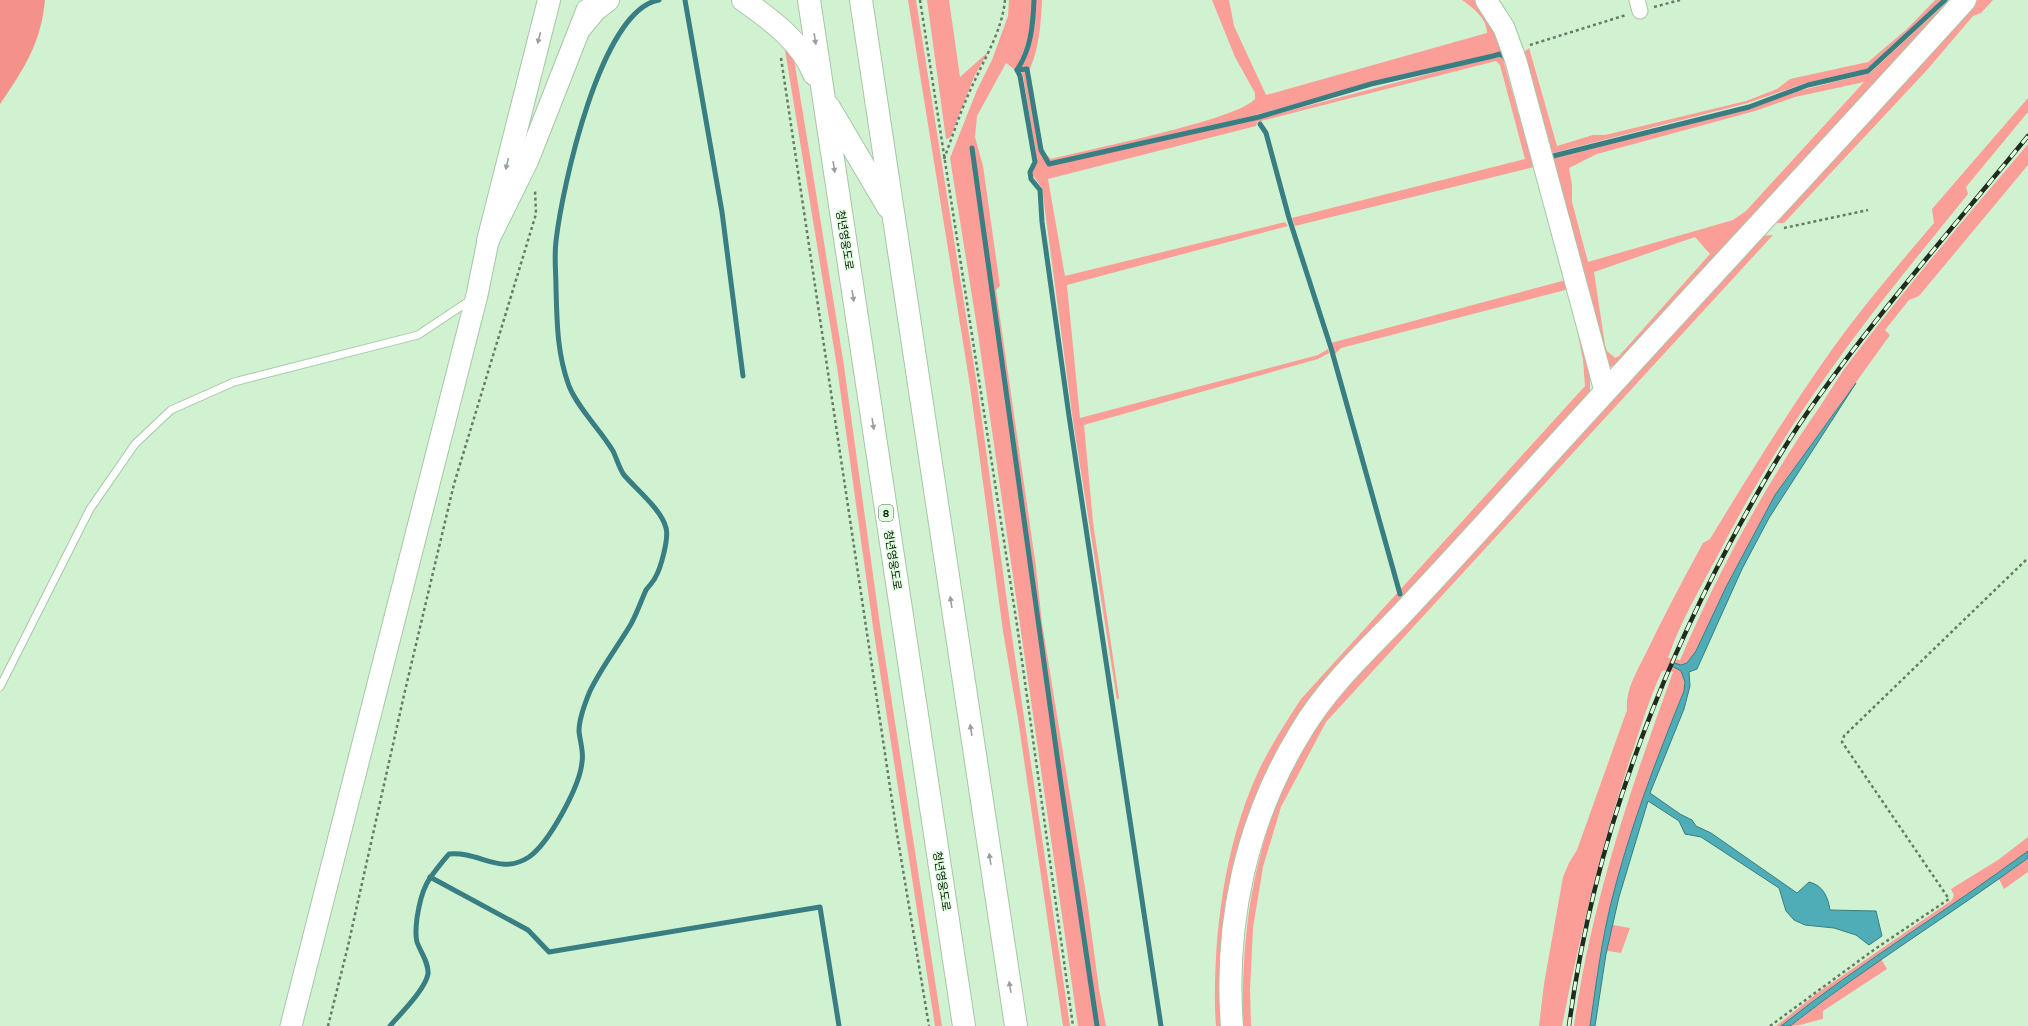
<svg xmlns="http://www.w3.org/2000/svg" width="2028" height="1026" viewBox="0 0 2028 1026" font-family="'Space Grotesk','Noto Sans KR',sans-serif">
<rect width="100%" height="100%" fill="#d1f2d1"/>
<!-- green -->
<g fill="#fa9e97" fill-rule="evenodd">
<path d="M908 0H916L977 385 1011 630 1070 1026H1063L1018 719 1003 631 970 386Z"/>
<path d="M927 0H949L960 77 988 52 974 77 950 138 946 139Z"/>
<path d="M1009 0H1032C1032 26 1027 48 1015 70L1006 63 977 116 975 137 983 166 1000 286 996 290 1036 567 1042 623 1087 900 1099 989 1106 1026H1078L978 334 950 158 977 90 992 60 1008 16Z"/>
<path d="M1035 0H1042C1041 23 1039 50 1029 71L1028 68 1019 69C1032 48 1035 24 1035 0Z"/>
<path d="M1212 0H1229L1234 26 1266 95 1487 33C1487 18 1473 8 1462 0H1478L1487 10 1504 53H1497L1404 74 1252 116 1049 162 1042 150 1051 159C1086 150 1237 120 1255 99V93L1235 57Z"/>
<path d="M1935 0H1942L1876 63 1866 69 1806 83 1748 103 1553 153 1546 149 1522 54 1529 48 1557 146 1593 135H1605L1746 101 1777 89 1790 79 1868 62 1907 29Z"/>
<path d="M1949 0H1955L1616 365 1611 367 1606 362 1551 159 1750 109 1794 92 1870 73ZM1864 82 1746 211 1733 220 1588 262 1572 202V185L1569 168 1597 154 1755 111 1795 97ZM1695 237 1710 254 1619 356 1615 358 1607 351 1605 345 1594 272Z"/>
<path d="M1978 0H1993L1981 13 1973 16 1927 70 1784 223H1774Z"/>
<path d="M784 44 794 59 811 162 844 366 880 625 942 1026H935L873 627 837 367Z"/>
<path d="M1501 57 1503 59 1530 155 1538 158 1590 365V393L1270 768 1224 1026H1216C1214 1003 1215 979 1216 956 1220 893 1232 828 1259 770 1271 745 1286 722 1301 699L1585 386 1583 360 1569 289 1341 348 1335 354 1331 343 1566 280 1534 167 1295 226 1292 218 1525 159 1500 65 1496 61 1257 122 1256 126 1048 179 1065 276 1285 222 1288 226 1067 285 1080 418 1318 355 1328 349 1329 353 1318 359 1084 425 1093 522 1119 698 1117 700 1073 421 1042 188 1032 174 1037 161 1023 76 1021 71H1026L1040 151 1048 166 1254 120 1489 58Z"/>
<path d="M2028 98V112L1966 187 1968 194C1920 254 1871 312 1827 375 1787 431 1751 491 1719 553 1701 587 1680 622 1668 658L1680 660C1719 570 1765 485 1821 405 1831 390 1840 374 1851 360 1907 286 1968 215 2028 144V165L1919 296 1909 300 1885 330 1890 335 1775 495 1726 587 1696 651 1687 663 1681 665 1671 663 1670 665 1681 671 1685 682 1684 691C1656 760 1629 830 1611 903 1601 944 1596 985 1590 1026H1574C1591 903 1631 788 1673 672L1668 670 1662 671C1649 699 1640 730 1630 759 1601 847 1580 935 1562 1026H1539L1544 984 1563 877 1569 863 1577 850 1627 710C1625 691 1637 671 1645 655 1663 617 1683 580 1703 543L1710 539C1749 475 1789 410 1833 348 1864 305 1899 264 1934 223L1932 209Z"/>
<path d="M1773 235 1326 722 1281 807 1263 867 1253 928 1250 990 1251 1026H1243C1242 959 1246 906 1264 841 1270 819 1276 798 1286 778 1306 738 1334 703 1362 669L1761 236Z"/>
<path d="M2028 837V851C1947 911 1860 963 1781 1026H1776L1816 994 1952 900 1954 895 1951 889 1998 860Z"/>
<path d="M2028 858V872L2004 889 1999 879Z"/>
<path d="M1613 925 1630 928 1621 953 1608 951 1606 954Z"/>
<path d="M1881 959 1887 969 1823 1011V1019C1811 1021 1803 1026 1790 1026Z"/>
</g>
<!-- forest -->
<path fill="#f3918a" d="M0 0H45C41 43 24 69 0 104Z"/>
<!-- water -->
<g fill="#4eadb7" stroke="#387e82">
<path d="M1856 383 1769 518 1742 569 1697 669 1689 672 1690 686 1684 709 1650 793 1680 814 1692 820 1696 826 1711 833 1797 893 1809 882C1823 885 1828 897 1830 910L1876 911 1882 936 1869 945 1856 935 1834 928 1805 925 1794 920 1786 911 1779 888 1701 837 1685 834 1679 821 1648 801 1619 897 1606 954 1595 1026H1590C1596 985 1601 944 1611 903 1629 830 1656 760 1684 691L1685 682 1681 671 1670 665 1671 662 1681 665 1687 663 1696 651 1726 587 1775 495Z"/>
<path d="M2028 851V858C1950 915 1867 966 1790 1026H1781C1860 963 1947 911 2028 851Z"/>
</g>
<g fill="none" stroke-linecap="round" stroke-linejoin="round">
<!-- stream -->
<g stroke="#387e82" stroke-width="5">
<path d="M685 0 722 212 743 376"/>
<path d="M1034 0C1033 25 1031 49 1017 70L1020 76 1035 162 1030 172 1031 179 1040 190 1042 222 1069 416 1161 1026"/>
<path d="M1017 70 1027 69 1041 150 1049 164 1259 117 1371 84 1493 56 1500 54 1505 57 1506 60"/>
<path d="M1260 124 1266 133 1289 218 1331 348 1400 594"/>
<path d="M972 148 1060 777 1097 1026"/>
<path d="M1553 156 1749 107 1808 85 1868 71 1945 0"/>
<path d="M430 877 528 930 549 952 820 907 839 1026"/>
<path d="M390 1026C400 1014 425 990 428 974 429 963 421 953 417 942 415 935 416 926 417 918 422 885 428 879 449 854 480 851 500 876 529 857 549 843 580 786 582 762 584 752 580 742 579 731 579 718 585 703 590 691 601 668 618 646 631 624 637 613 641 601 646 590 649 586 653 582 655 578 661 568 669 538 666 528 662 510 636 489 624 475 619 468 617 459 613 451 600 429 579 410 569 386 557 353 557 323 556 288 556 272 554 257 556 241 562 189 600 10 659 0"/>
</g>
<defs>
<path id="lane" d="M0 687 90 509 135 444 171 410 234 382 418 335 472 299"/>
<path id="street" d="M1637 0 1640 11"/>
<g id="secondary">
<path d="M1486 0 1504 28 1516 61 1605 391"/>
<path d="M291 1026 477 295 488 241 528 160 587 10"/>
</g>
<path id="primary" d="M1232 1026C1224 924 1246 821 1300 733 1325 690 1362 655 1397 619 1430 584 1462 549 1494 514 1650 341 1809 172 1965 0"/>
<g id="highway">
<path d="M743 0C770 19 802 42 814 74"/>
<path d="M809 0 964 1026"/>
<path d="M861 0 1016 1026"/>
<path d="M581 27 595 10 608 0"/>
<path d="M829 107 888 207"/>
<path d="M488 241 549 0"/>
</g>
</defs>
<!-- lane casing -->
<use href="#lane" stroke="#a7c6a6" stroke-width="9"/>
<!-- street casing -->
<use href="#street" stroke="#a7c6a6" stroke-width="17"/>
<!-- secondary casing -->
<use href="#secondary" stroke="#a7c6a6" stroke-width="23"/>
<!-- primary casing -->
<use href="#primary" stroke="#a7c6a6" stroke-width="24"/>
<!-- highway casing -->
<use href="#highway" stroke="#a7c6a6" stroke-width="24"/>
<!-- path -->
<g stroke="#667b66" stroke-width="2.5" stroke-dasharray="3 3" stroke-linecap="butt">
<path d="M920 0 1017 625 1073 1026"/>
<path d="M1654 7 1680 0"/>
<path d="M1530 45 1626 15"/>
<path d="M781 58 897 834 929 1026"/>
<path d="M944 159C954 132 963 104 976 78 988 52 1002 29 1005 0"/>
<path d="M1784 228 1868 210"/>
<path d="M328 1026 348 946 404 695 454 484 536 214 535 189"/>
<path d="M1770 1026 1875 949 1949 899 1842 742 1844 736 2028 558"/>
</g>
<!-- lane -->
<use href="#lane" stroke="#fff" stroke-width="7"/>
<!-- street -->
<use href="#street" stroke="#fff" stroke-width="15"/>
<!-- secondary -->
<use href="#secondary" stroke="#fff" stroke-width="21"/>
<!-- primary -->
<use href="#primary" stroke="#fff" stroke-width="22"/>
<!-- highway -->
<use href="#highway" stroke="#fff" stroke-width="22"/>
<defs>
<path id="rail" d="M1569 1026C1591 857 1650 693 1730 543 1753 500 1777 457 1805 416 1873 318 1953 228 2028 136"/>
</defs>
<!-- rail casing -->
<use href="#rail" stroke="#1f2c1f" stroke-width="4.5"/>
<!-- rail -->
<use href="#rail" stroke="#dfffde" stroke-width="3" stroke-dasharray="9" stroke-linecap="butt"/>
</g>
<!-- one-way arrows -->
<defs><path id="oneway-solid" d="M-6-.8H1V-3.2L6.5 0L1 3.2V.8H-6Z"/></defs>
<g fill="#9b9f9b">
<use href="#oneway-solid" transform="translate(539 38) rotate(104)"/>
<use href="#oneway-solid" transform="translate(815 39) rotate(81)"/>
<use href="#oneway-solid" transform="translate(507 164) rotate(104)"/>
<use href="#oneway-solid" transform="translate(834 167) rotate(81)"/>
<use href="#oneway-solid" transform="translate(853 296) rotate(81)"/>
<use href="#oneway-solid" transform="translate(873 424) rotate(81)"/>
<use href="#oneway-solid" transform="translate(951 602) rotate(-99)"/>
<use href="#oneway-solid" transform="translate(971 730) rotate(-99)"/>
<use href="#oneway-solid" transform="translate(990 859) rotate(-99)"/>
<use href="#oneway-solid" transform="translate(1010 987) rotate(-99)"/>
</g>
<g text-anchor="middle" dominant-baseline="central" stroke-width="3" stroke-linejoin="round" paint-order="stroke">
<!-- shield labels -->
<rect fill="#dfffde" stroke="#465746" stroke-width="1" x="879" y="505" width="14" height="16" rx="3"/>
<g font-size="10" font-weight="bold" fill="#050f05">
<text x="886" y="513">8</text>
</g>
<!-- street labels -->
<g font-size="11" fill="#050f05" stroke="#dfffde">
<text transform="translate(845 240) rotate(81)">청년영웅도로</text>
<text transform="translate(893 560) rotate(81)">청년영웅도로</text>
<text transform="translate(942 881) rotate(81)">청년영웅도로</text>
</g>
</g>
</svg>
